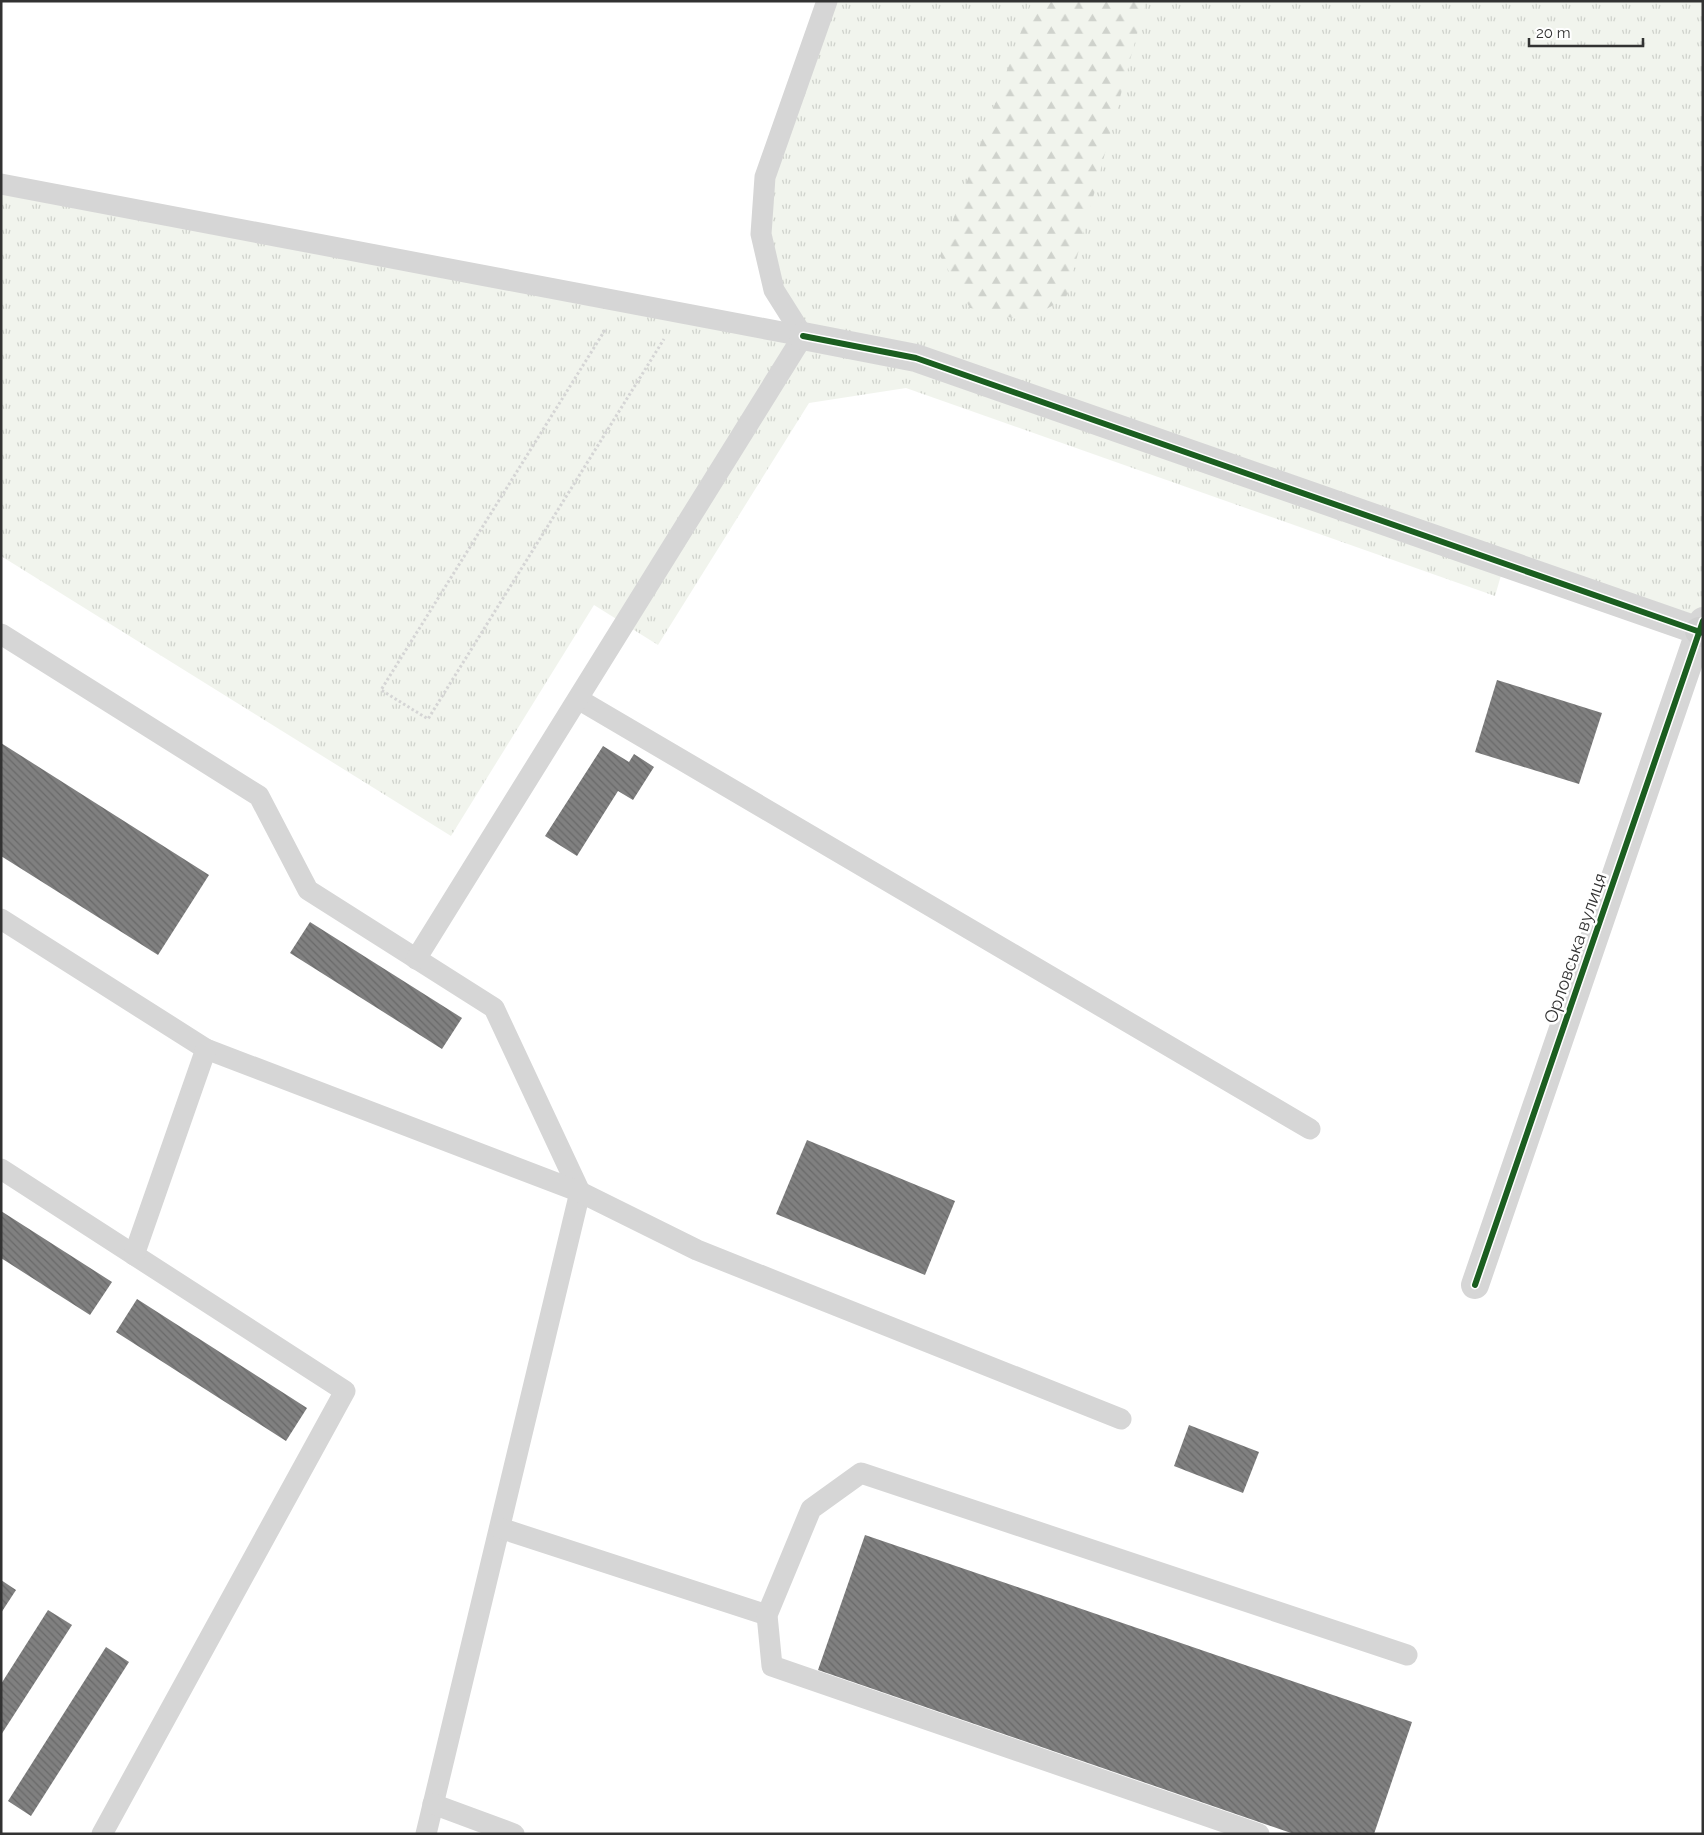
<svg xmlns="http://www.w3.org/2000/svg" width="1704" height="1835" viewBox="0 0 1704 1835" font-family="Raleway,sans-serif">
<defs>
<pattern id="grass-tufts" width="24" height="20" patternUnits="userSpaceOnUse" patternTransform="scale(1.25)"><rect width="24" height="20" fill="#f1f4ed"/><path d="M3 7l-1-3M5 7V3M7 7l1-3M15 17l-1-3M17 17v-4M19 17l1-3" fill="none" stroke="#cfd2cc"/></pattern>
<pattern id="forest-firs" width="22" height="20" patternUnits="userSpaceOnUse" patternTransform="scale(1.25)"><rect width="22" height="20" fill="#f1f4ed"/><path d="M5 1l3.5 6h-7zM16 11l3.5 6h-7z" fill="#cfd2cc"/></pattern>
<pattern id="building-back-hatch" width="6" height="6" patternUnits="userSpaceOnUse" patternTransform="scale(1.25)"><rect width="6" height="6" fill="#808080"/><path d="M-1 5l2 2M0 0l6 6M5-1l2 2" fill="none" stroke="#696969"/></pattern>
</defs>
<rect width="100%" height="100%" fill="#fff"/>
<!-- grass -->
<path fill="url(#grass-tufts)" d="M827 1H1703V621L1504 565 1495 596 906 388 809 403 658 645 594 605 451 836 1 556V184L803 336 774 290 765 177Z"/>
<!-- forest -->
<path fill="url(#forest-firs)" d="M1032 1H1146L1066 298 1025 321 970 308 940 256Z"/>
<!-- building -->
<g fill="url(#building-back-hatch)">
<path d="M1497 680 1602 713 1579 784 1475 752Z"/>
<path d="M1 743 209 875 158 955 1 856Z"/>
<path d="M603 746 629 762 634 754 654 767 633 800 618 791 577 856 545 836Z"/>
<path d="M310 922 462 1018 442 1049 290 953Z"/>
<path d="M807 1140 955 1201 925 1275 776 1214Z"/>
<path d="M1 1211 112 1282 90 1315 1 1258Z"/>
<path d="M137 1299 307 1408 286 1441 116 1332Z"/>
<path d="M1189 1425 1259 1452 1243 1493 1174 1466Z"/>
<path d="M865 1535 1412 1722 1374 1834H1294L818 1670Z"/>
<path d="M1 1580 16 1590 1 1613Z"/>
<path d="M48 1610 72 1625 1 1735V1684Z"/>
<path d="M106 1647 129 1662 31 1816 8 1801Z"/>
</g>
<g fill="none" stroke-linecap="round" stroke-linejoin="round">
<!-- path -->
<path stroke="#d5d5d5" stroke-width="3" stroke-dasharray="2.5 2.5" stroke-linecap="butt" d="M605 330 381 690 428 719 664 339"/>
<!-- lane -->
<g stroke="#d6d6d6" stroke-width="21">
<path d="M1 184 803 336"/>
<path d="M803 336 774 290 761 234 765 177 827 1"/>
<path d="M1 634 259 796 308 890 494 1008 580 1192 426 1834"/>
<path d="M578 699 1310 1129"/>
<path d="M1 919 206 1049 580 1192 697 1250 1121 1419"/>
<path d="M416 959 803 336"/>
<path d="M1 1169 345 1391 102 1834"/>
<path d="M134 1255 206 1049"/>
<path d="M500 1528 767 1615"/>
<path d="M433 1804 514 1834"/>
<path d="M1259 1834 772 1666 767 1615 811 1509 861 1473 1407 1655"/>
</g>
<!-- street -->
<g stroke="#d6d6d6" stroke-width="28">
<path d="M803 336 916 358 1699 631"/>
<path d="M1475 1285 1703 621"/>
</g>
<!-- secondary -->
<path stroke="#cfcfcf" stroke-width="28" d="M1699 631 1703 633"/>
<defs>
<g id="cycleway">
<path d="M803 336 916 358 1703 633"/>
<path d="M1475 1285 1703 621"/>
</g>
</defs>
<!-- cycleway casing -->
<use href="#cycleway" stroke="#fff" stroke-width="9"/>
<!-- cycleway -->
<use href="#cycleway" stroke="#1b5e20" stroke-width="6"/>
</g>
<g text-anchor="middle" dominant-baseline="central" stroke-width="5" stroke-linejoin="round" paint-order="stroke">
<!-- street labels -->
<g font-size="18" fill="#323232" stroke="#fff">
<text transform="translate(1575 948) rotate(-71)">Орловська вулиця</text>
</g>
</g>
<!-- border -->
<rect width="1704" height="1835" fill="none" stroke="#323232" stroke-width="5"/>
<!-- scale -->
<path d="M1529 38v8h114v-8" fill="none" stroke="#323232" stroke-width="2.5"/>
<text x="1536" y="38" font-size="15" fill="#323232" stroke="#ffffff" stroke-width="4" paint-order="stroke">20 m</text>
</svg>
